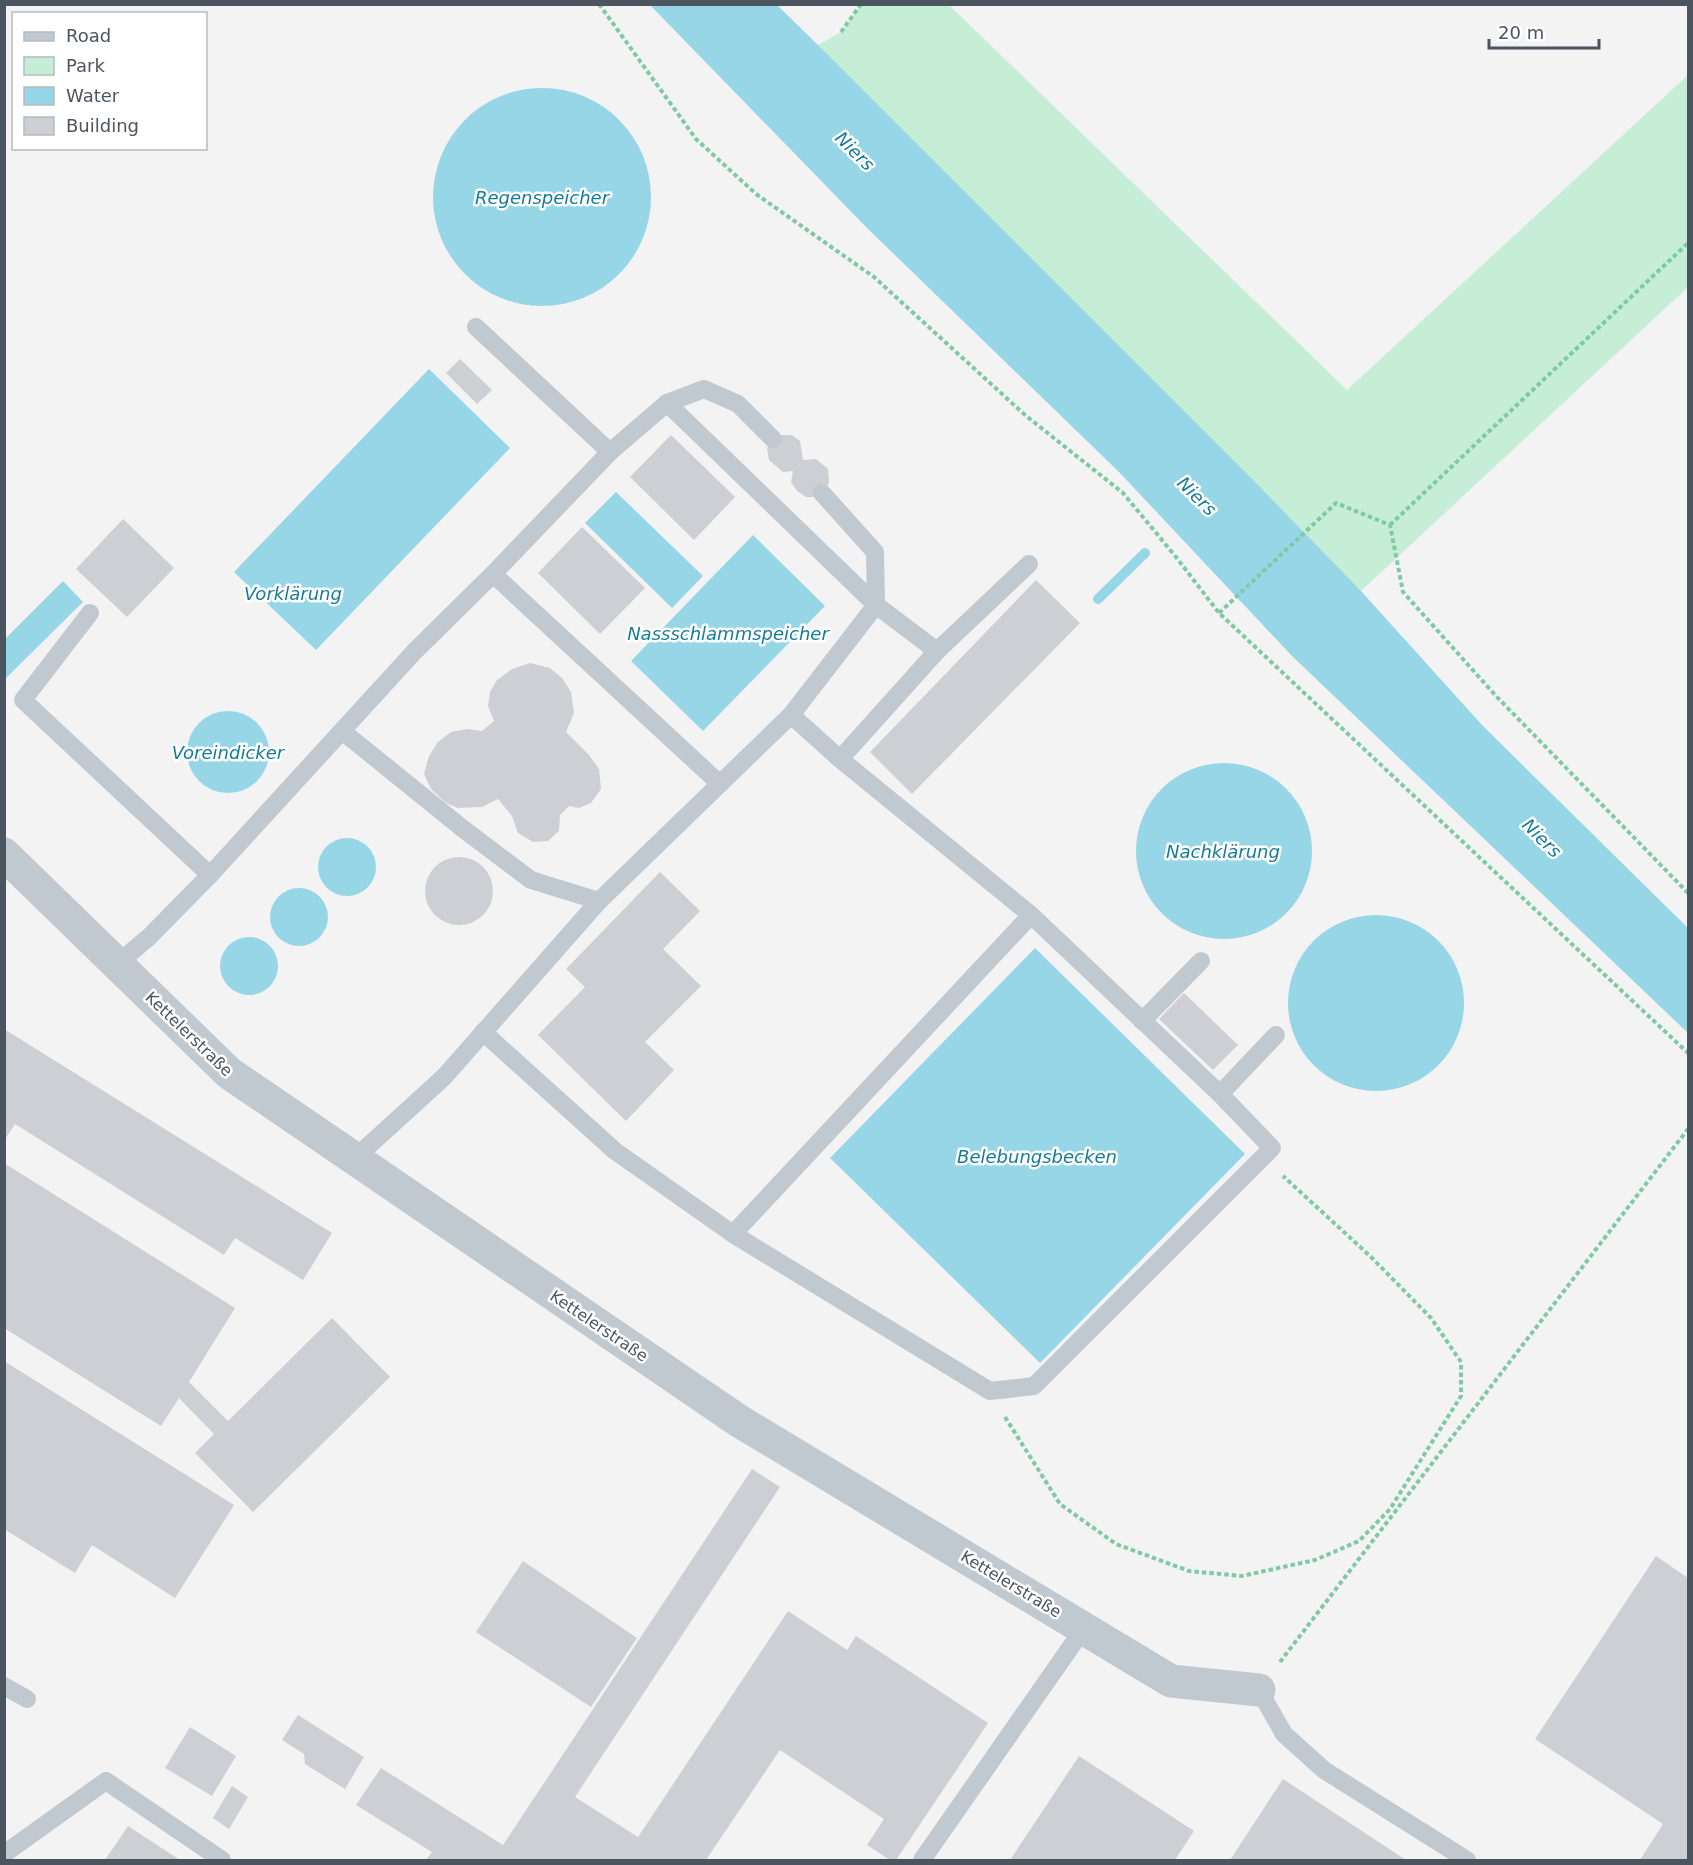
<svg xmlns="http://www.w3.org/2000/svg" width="1693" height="1865" viewBox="0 0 1693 1865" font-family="'DejaVu Sans',sans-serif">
<rect width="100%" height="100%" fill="#f4f3f3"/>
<!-- green -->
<path fill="#c6edd5" d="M861 5H949L1347 390 1688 75V287L1361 591 818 45 841 32Z"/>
<!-- water -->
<g fill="#96d6e7">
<path d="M650 5H777L818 45 1252 479 1361 591 1482 725 1688 928V1033L1292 656 1119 472 866 227Z"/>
<circle cx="542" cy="197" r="109"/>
<path d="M429 369 510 448 316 650 234 572Z"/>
<path d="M616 492 703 576 672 608 585 523Z"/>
<path d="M753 535 825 606 703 731 631 661Z"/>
<path d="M63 581 83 602 5 679V639Z"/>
<circle cx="228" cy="752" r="41"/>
<circle cx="1224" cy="851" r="88"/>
<circle cx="347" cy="867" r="29"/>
<circle cx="299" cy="917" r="29"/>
<circle cx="1376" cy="1003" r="88"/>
<circle cx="249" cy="966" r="29"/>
<path d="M1035 948 1245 1154 1040 1363 830 1158Z"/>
</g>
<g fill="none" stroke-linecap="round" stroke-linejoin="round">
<!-- stream -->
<path stroke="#96d6e7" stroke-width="10" d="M1098 599 1145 553"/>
</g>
<!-- building -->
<g fill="#cdcfd4">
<path d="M460 359 492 390 477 404 446 373Z"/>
<path d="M671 435 735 497 694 540 630 477Z"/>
<path d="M781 435H792L800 441 803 460 816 459 828 469 829 483 822 492 814 497H806L797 491 791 482 793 471 783 472 769 460 767 448 773 439Z"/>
<path d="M123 519 174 568 127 617 76 569Z"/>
<path d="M582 527 645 588 600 634 538 573Z"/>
<path d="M1036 580 1080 623 912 794 870 752Z"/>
<path d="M530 663 550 668 562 678 571 692 574 713 566 732 589 755 599 769 601 789 591 803 579 808 569 806 560 815 559 831 548 841 533 842 518 833 512 816 498 799 482 807 458 808 446 803 431 789 424 774 429 756 438 742 451 732 467 729 482 731 494 721 488 706 490 692 497 680 512 669Z"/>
<circle cx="459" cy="891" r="34"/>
<path d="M660 872 700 911 663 949 701 986 645 1042 674 1070 626 1121 538 1035 585 987 566 969Z"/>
<path d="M1184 993 1238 1045 1213 1070 1159 1019Z"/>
<path d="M4 1029 332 1233 303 1280 235 1238 224 1255 15 1124 4 1141Z"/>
<path d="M4 1163 235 1308 189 1382 228 1421 332 1318 390 1377 253 1512 195 1453 214 1434 179 1398 161 1426 4 1328Z"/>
<path d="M4 1361 234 1505 175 1598 92 1545 75 1573 4 1529Z"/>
<path d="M752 1469 780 1487 575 1797 638 1837 788 1611 847 1650 856 1636 988 1723 896 1860H890L867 1845 884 1819 780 1750 706 1860H426L432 1852 356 1805 381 1768 503 1845Z"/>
<path d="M1656 1556 1688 1578V1860H1640L1663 1824 1535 1739Z"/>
<path d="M523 1561 637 1638 591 1707 476 1632Z"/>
<path d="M298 1715 364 1757 345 1789 305 1764 304 1754 282 1740Z"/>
<path d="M190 1727 236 1756 212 1796 165 1768Z"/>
<path d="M1079 1756 1194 1831 1175 1860H1010Z"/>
<path d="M1283 1779 1406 1860H1230Z"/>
<path d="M232 1786 248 1797 229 1829 213 1818Z"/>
<path d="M128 1826 180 1860H105Z"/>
</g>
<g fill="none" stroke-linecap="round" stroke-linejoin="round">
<!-- path -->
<g stroke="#80c9a5" stroke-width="4" stroke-dasharray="4.5 3" stroke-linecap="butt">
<path d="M599 4 696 139 756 194 874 277 1025 415 1123 493 1176 557 1219 613 1688 1053"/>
<path d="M841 32 861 4"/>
<path d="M1390 525 1688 243"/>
<path d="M1219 613 1336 503 1390 525 1403 592 1496 696 1688 893"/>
<path d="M1005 1417 1060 1504 1116 1544 1189 1571 1242 1576 1315 1560 1359 1541 1390 1509 1461 1396V1362L1431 1318 1370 1256 1283 1176"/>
<path d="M1280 1662 1688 1129"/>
</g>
<!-- service -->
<g stroke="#c1c9d0" stroke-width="18">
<path d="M476 327 610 452"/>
<path d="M667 403 704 389 738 404 773 439"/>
<path d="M822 493 875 552 876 605 937 651"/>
<path d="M493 574 720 784"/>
<path d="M90 613 23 700 210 875"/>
<path d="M342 731 462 828 531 880 599 901"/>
<path d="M840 759 937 651 1029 564"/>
<path d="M117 964 149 937 210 875 414 652 493 574 610 452 667 403 876 605 791 715 599 901 444 1077 354 1159"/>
<path d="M1142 1021 1201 961"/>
<path d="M483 1032 615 1151 733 1234 990 1391 1034 1386 1272 1148 1220 1094 1031 915 840 759 791 715"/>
<path d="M1220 1094 1276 1035"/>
<path d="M733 1234 1031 915"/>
<path d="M4 1686 27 1699"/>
<path d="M1259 1690 1284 1734 1324 1770 1467 1860"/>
<path d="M4 1854 106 1781 222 1860"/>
<path d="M922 1860 1084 1628"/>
</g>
<!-- minor -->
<path stroke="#c1c9d0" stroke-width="33" d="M4 854 229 1073 739 1421 1171 1681 1259 1690"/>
</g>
<g text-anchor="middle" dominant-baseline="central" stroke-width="5" stroke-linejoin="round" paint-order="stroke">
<!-- street labels -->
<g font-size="16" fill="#4b555f" stroke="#fff">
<text transform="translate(189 1034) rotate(44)">Kettelerstraße</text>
<text transform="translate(599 1326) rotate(34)">Kettelerstraße</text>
<text transform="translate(1011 1584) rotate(31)">Kettelerstraße</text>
</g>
<!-- water labels -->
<g font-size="18" font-style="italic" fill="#167b97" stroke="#fff">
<text transform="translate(855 151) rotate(45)">Niers</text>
<text x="542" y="197">Regenspeicher</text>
<text transform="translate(1197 496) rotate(45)">Niers</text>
<text x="293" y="593">Vorklärung</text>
<text x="728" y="633">Nassschlammspeicher</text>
<text x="228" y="752">Voreindicker</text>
<text transform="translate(1542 838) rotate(45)">Niers</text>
<text x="1223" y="851">Nachklärung</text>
<text x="1037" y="1156">Belebungsbecken</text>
</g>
</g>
<!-- border -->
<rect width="1693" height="1865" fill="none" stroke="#4b555f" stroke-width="12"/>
<!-- legend -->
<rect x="12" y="12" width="195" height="138" fill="#ffffff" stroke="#b7bbbf" stroke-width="1.5"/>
<rect x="24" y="32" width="30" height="9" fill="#c1c9d0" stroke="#b7bbbf" stroke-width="1.5"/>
<text x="66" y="42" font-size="18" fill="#4b555f">Road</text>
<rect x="24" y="57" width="30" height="18" fill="#c6edd5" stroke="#b7bbbf" stroke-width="1.5"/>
<text x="66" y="72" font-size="18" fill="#4b555f">Park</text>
<rect x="24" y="87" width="30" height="18" fill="#96d6e7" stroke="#b7bbbf" stroke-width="1.5"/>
<text x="66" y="102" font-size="18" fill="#4b555f">Water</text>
<rect x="24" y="117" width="30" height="18" fill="#cdcfd4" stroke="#b7bbbf" stroke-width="1.5"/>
<text x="66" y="132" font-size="18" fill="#4b555f">Building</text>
<!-- scale -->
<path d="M1489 39v9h110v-9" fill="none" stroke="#4b555f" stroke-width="3"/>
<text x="1498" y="39" font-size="18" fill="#4b555f" stroke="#ffffff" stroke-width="4.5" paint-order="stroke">20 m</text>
</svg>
